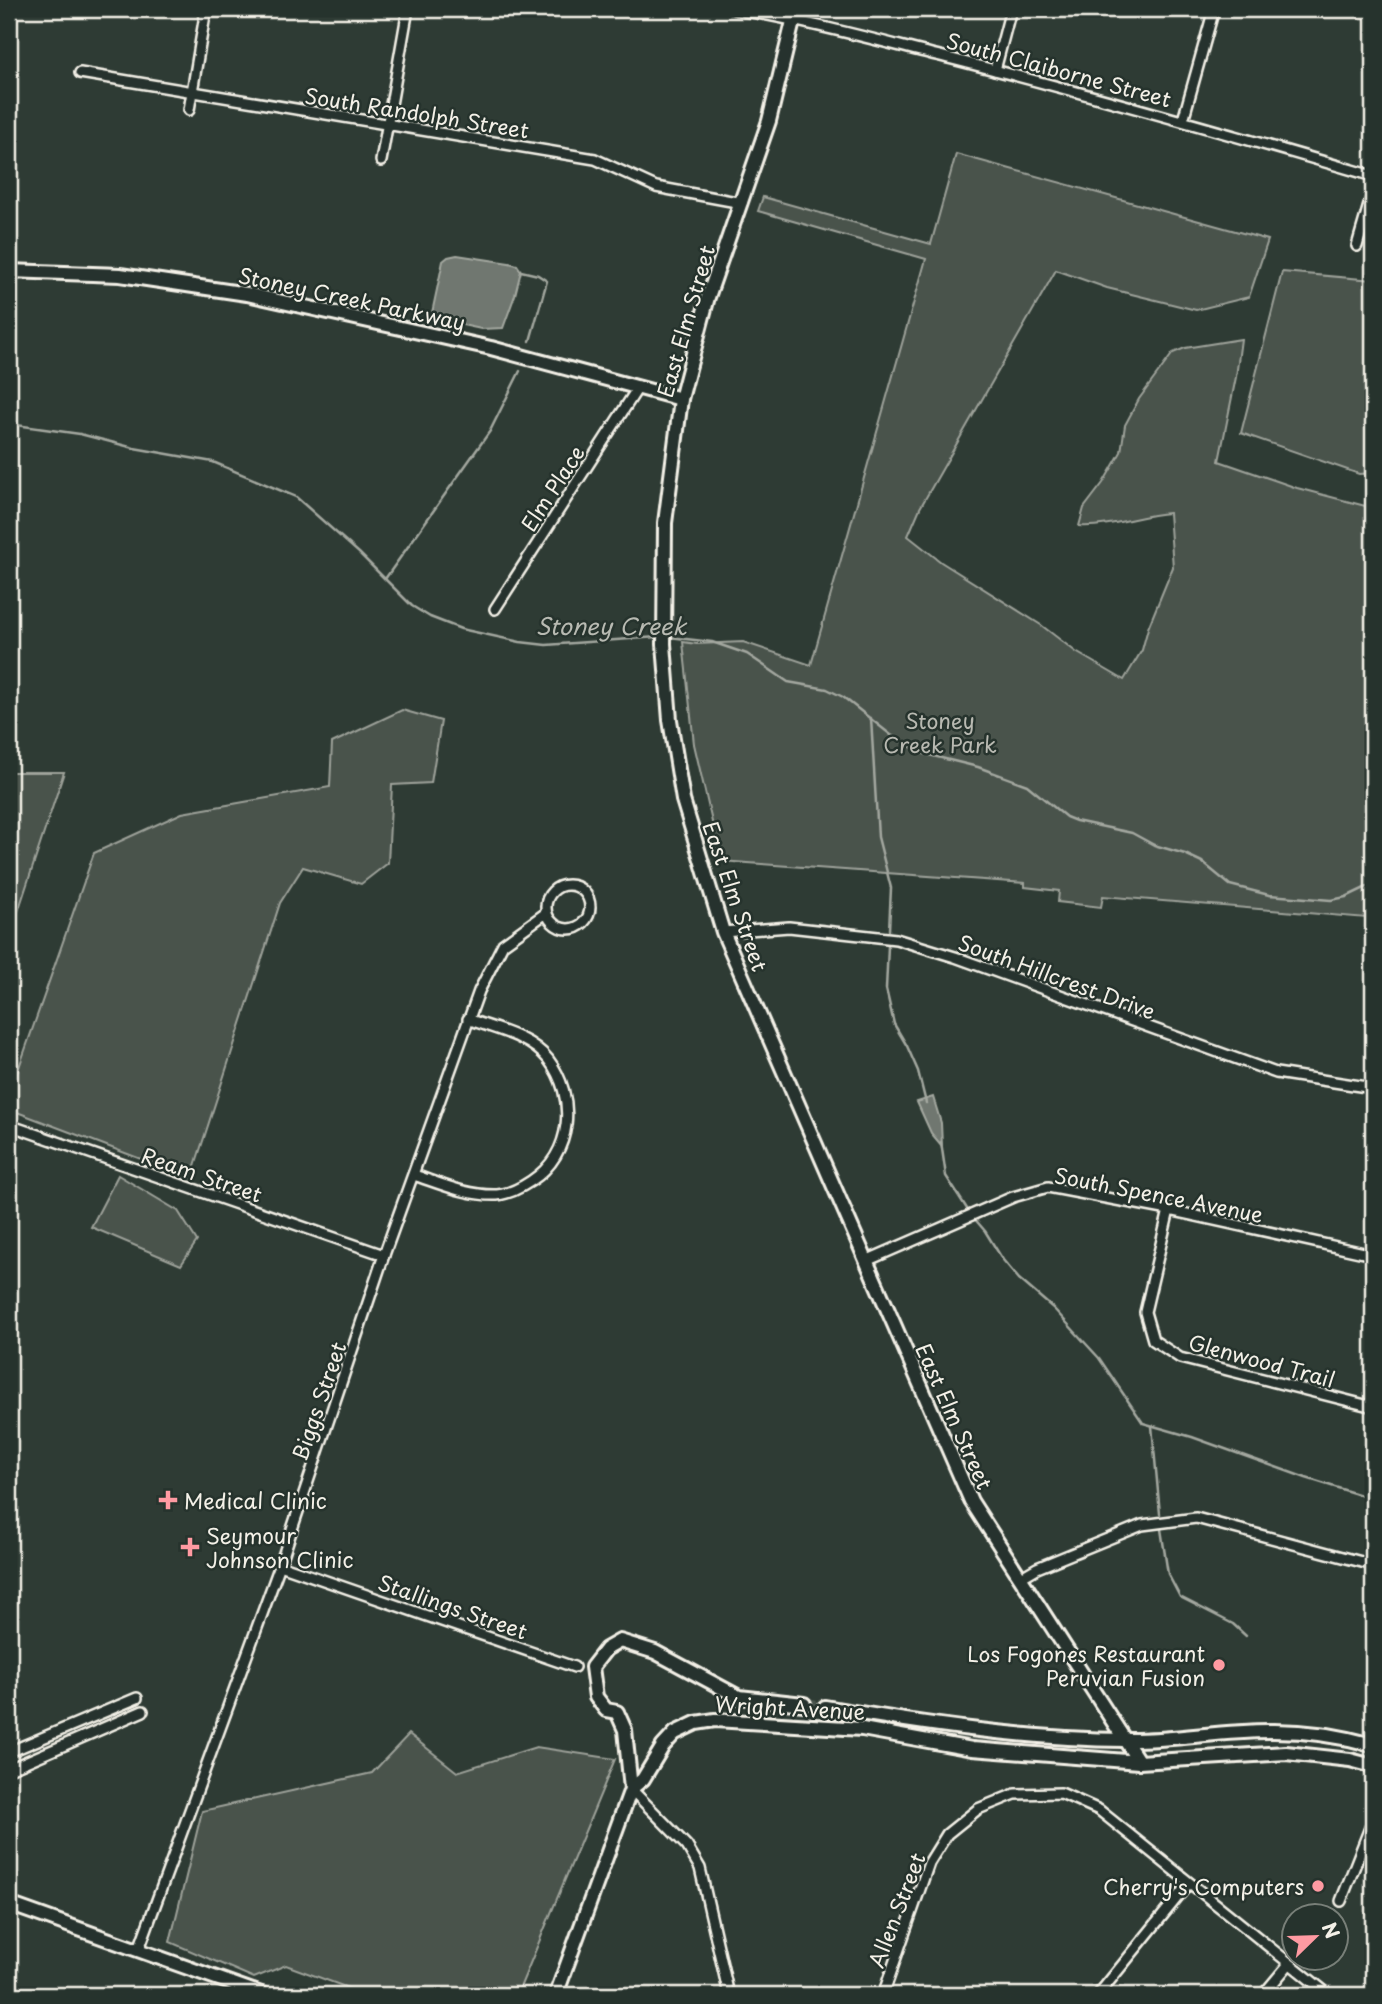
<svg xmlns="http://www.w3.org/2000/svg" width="1382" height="2004" viewBox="0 0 1382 2004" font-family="'Playpen Sans',sans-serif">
<rect width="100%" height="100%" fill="#2e3b34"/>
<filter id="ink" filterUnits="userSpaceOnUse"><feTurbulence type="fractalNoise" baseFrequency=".0143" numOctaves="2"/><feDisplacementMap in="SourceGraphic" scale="14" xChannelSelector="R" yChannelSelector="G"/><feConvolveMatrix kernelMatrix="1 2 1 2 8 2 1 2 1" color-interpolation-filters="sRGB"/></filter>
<g filter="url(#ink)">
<!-- green -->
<g fill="#48524c" stroke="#9ea29a" stroke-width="2">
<path d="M956 154 1268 240 1249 297 1196 310 1107 288 1056 270 920 508 908 536 941 562 1041 625 1076 652 1124 680 1142 650 1148 628 1173 567 1169 513C1139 515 1110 528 1079 526L1084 508 1103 483 1121 452 1125 425 1139 399 1173 353 1185 348 1241 339 1236 377 1219 461 1297 488 1373 508V893L1367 918 1103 896 1101 907 1058 902 1059 891 1025 887V883L721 861 694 744 683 642 697 644 743 642 811 665 926 259 758 211 763 197 931 244Z"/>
<path d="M1282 272 1373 280V473L1359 474 1241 433Z"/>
<path d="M402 710 441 721 431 783 392 785 388 863 361 884 303 867 280 903 191 1178 9 1109V1096L94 853 182 813 330 787 332 743Z"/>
<path d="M9 772H64L9 939Z"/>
<path d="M118 1175 178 1211 197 1241 181 1265 91 1227Z"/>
<path d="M409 1734 457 1772 536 1747 615 1759 517 1995H367L286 1965 254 1978 170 1942 202 1811 372 1773Z"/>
</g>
<!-- water -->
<g fill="#6f7770" stroke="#a4a8a0" stroke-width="2">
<path d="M457 255 509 263 517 265 521 271 515 295 503 328 481 329 434 319 432 313 443 261 448 257Z"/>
<path d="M933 1097 941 1123 942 1146 931 1133 917 1102Z"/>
</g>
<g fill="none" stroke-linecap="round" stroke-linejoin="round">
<!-- stream -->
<g stroke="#a4a8a0" stroke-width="2.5">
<path d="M521 271 538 275 547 281 530 341"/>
<path d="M9 424 80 434 134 448 213 462 296 497 359 553 412 606 430 617 461 629 520 642 546 645 658 637"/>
<path d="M385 579 490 431 520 371"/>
<path d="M669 637 712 642 747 654 788 682 827 689 843 697 891 735 921 753 978 767 1027 785 1066 817 1076 821 1132 833 1154 845 1185 854 1202 862 1230 885 1269 895 1331 900 1346 897 1373 884"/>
<path d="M871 718 878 837 891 888 889 930"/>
<path d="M888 946 886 989 894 1024 907 1046 918 1071 926 1103"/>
<path d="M941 1142 946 1176 969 1212"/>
<path d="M973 1217 985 1231 1003 1260 1019 1279 1054 1309 1099 1358 1143 1423 1192 1437 1306 1478 1373 1499"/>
<path d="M1152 1426 1160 1514"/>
<path d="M1161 1529 1168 1574 1180 1597 1233 1624 1246 1636"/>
</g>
<!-- secondary-tunnel -->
<path stroke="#4c564f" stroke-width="12" stroke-dasharray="12 6" stroke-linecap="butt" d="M804 1704 825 1707"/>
<defs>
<g id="street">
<path d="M734 9C807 21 879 41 952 59 1093 95 1233 135 1373 176"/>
<path d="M995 70 1011 9"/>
<path d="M80 73 595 159 656 187 742 203"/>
<path d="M189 110 206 9"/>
<path d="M1183 120 1214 9"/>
<path d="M381 161 408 9"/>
<path d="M1357 246 1373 191"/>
<path d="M495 609 639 386"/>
<circle cx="568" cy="907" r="22"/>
<path d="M723 932 789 927 896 939 955 957 1276 1073 1373 1088"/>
<path d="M9 1125 384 1255"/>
<path d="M414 1175C441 1184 468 1196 497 1195 509 1194 522 1187 531 1181 573 1154 577 1097 548 1059 530 1036 494 1029 468 1019"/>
<path d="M1169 1210 1145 1312 1153 1340 1180 1358 1373 1407"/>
<path d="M866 1261 1013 1197 1048 1187 1169 1210 1373 1255"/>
<path d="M280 1565 574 1667"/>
<path d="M1020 1578 1037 1568 1142 1525 1196 1518 1373 1565"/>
<path d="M9 1752 137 1698"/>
<path d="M9 1769 143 1711"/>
<path d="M631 1789 687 1846 700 1868 729 1995"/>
<path d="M1341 1901 1373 1820"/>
<path d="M139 1949 280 1565 384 1255 479 991 503 944 546 913"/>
<path d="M883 1995 929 1863 947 1834 978 1809 1015 1794 1061 1793 1099 1810 1329 1995"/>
<path d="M1098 1995 1189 1883"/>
<path d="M1263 1995 1289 1964"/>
</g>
<g id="secondary">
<path d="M796 9 769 121 708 297 681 399 665 523 664 644 670 720 683 800 723 932 971 1501 1139 1762"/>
<path d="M9 271 120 275 247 294 491 348 681 399"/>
<path d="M825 1707C924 1724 1025 1739 1125 1740 1175 1741 1224 1730 1274 1731 1307 1731 1341 1736 1373 1745"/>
<path d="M631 1789 625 1730 617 1712 606 1710 596 1697 592 1667 606 1649 620 1641 655 1652 739 1697 804 1704"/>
<path d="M9 1904 264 1995"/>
<path d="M556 1995 631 1789 643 1779 663 1746 675 1733 696 1723 715 1720 862 1729 972 1749 1139 1762 1286 1753 1350 1760 1373 1766"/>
</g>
</defs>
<!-- street casing -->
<use href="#street" stroke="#f4f1e8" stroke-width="14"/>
<!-- secondary casing -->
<use href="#secondary" stroke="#f4f1e8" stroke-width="18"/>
<!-- street -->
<use href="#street" stroke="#26332d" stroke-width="9"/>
<!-- secondary -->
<use href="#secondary" stroke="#26332d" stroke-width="12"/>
</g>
</g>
<!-- markers -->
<g fill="#ff9aa2" stroke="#26332d" stroke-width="2.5">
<path d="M164.5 1489.5h7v7h7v7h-7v7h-7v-7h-7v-7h7z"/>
<path d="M186.5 1536.5h7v7h7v7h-7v7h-7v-7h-7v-7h7z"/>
<circle cx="1219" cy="1665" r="7"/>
<circle cx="1318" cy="1886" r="7"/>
</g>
<g text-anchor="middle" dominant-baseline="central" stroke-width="5" stroke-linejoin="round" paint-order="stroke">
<!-- street labels -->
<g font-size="21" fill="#f4f1e8" stroke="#26332d">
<text transform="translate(1059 69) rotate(15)">South Claiborne Street</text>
<text transform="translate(417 112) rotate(9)">South Randolph Street</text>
<text transform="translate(352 298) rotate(12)">Stoney Creek Parkway</text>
<text transform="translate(685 321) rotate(-74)">East Elm Street</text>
<text transform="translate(552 488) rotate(-57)">Elm Place</text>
<text transform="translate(736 896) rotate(71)">East Elm Street</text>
<text transform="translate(1057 976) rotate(20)">South Hillcrest Drive</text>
<text transform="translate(202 1174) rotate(19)">Ream Street</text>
<text transform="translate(1159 1194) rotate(11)">South Spence Avenue</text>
<text transform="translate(1262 1360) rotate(15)">Glenwood Trail</text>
<text transform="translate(318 1401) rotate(-71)">Biggs Street</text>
<text transform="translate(955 1416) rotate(66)">East Elm Street</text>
<text transform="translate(453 1606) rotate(19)">Stallings Street</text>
<text transform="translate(790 1707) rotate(3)">Wright Avenue</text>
<text transform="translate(896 1910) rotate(-69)">Allen Street</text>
</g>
<!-- park labels -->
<g font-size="21" fill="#b8b9b1" stroke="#26332d">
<text x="940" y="720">Stoney<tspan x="940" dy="24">Creek Park</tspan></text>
</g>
<!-- poi labels -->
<g font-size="21" fill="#f4f1e8" stroke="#26332d" text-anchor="start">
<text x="184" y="1500">Medical Clinic</text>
<text x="206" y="1535">Seymour<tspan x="206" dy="24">Johnson Clinic</tspan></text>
<text x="1205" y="1653" text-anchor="end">Los Fogones Restaurant<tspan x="1205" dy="24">Peruvian Fusion</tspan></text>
<text x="1304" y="1886" text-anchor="end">Cherry's Computers</text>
</g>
<!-- water labels -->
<g font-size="23" font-style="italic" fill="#b8bab2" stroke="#26332d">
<text x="611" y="625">Stoney Creek</text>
</g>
</g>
<!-- margin -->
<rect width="1382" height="2004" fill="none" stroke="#26332d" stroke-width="35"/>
<rect x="18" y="18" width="1347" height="1969" fill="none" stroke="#f4f1e8" stroke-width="2.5" filter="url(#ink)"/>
<!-- north arrow -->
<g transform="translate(1315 1937) rotate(67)"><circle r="33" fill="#26332d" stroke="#787f78" stroke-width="2"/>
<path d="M0-5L12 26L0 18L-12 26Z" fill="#ff9aa2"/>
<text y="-10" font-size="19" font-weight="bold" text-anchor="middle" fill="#f4f1e8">N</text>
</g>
</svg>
